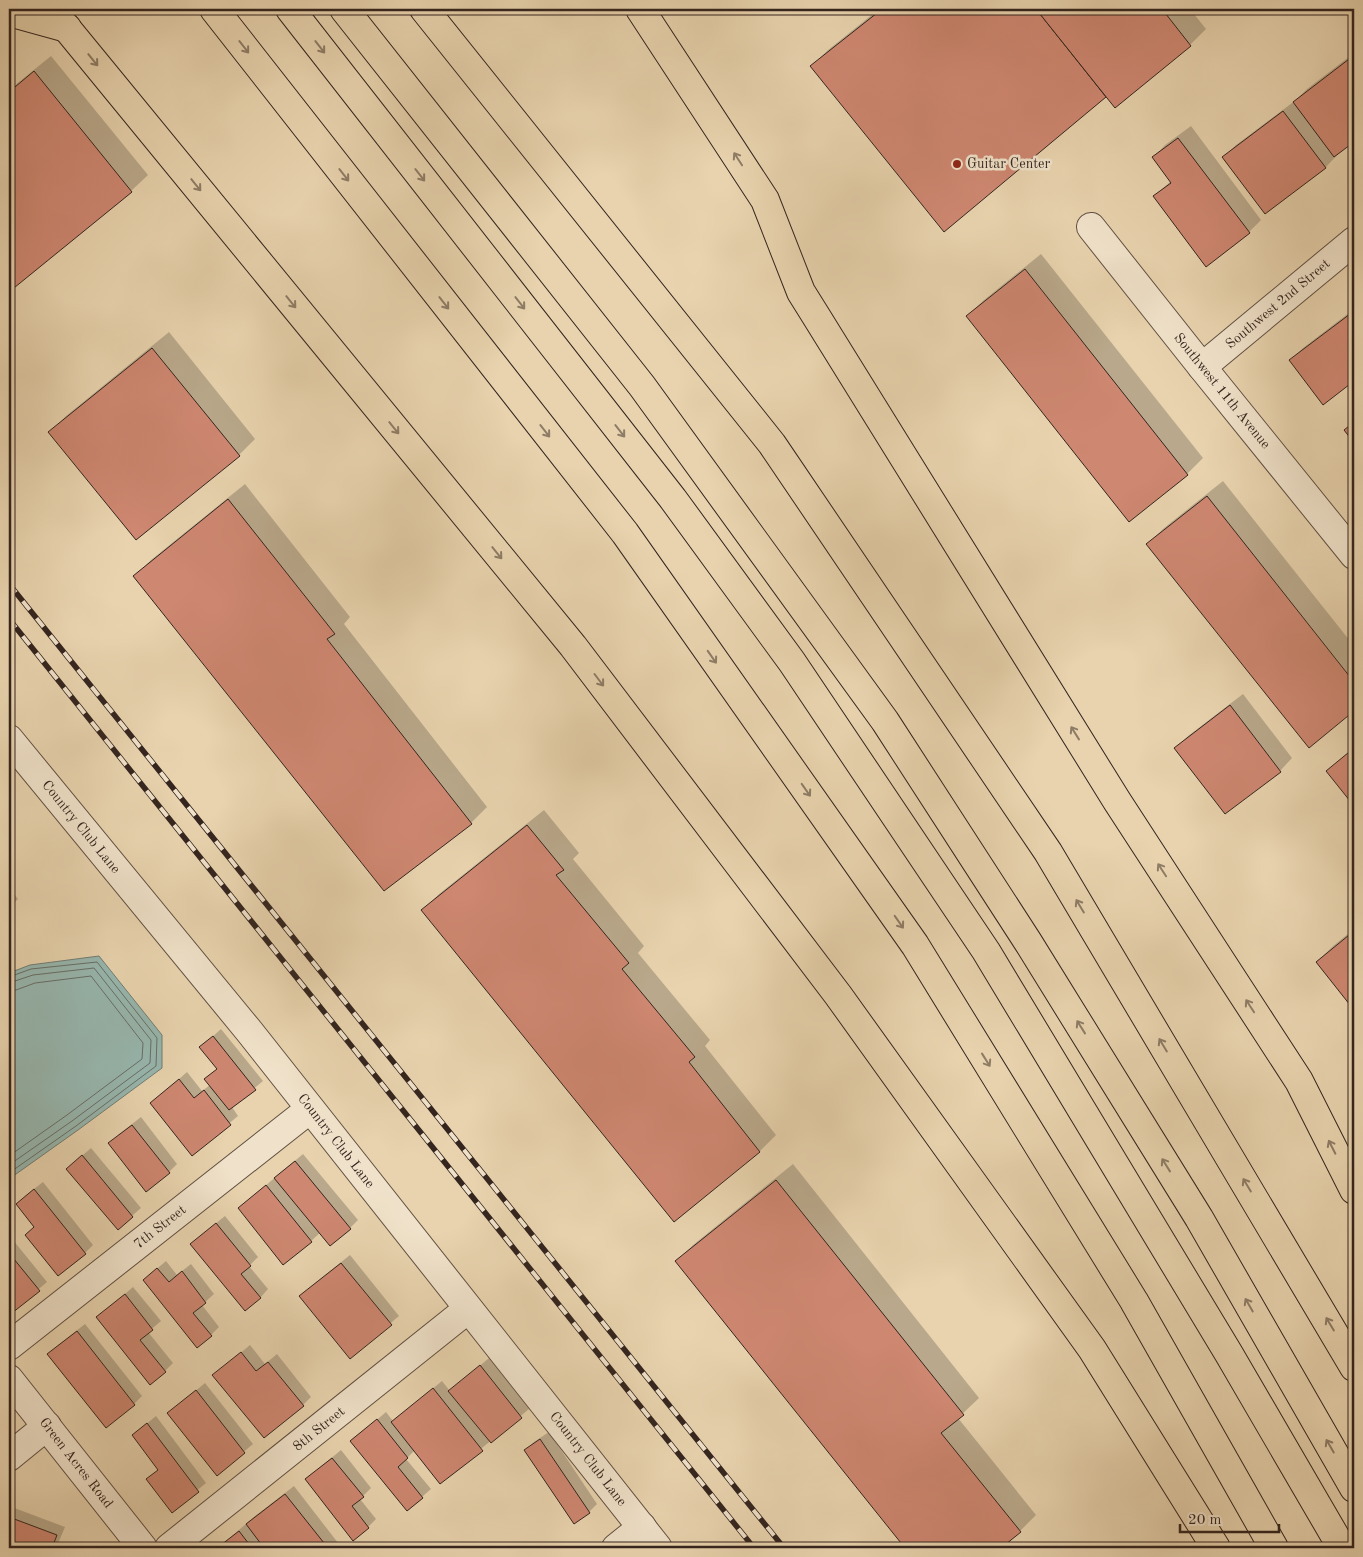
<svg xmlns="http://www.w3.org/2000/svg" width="1363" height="1557" viewBox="0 0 1363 1557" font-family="'Old Standard TT',serif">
<rect width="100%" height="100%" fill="#e8d3ae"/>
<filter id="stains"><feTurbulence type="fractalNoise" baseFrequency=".004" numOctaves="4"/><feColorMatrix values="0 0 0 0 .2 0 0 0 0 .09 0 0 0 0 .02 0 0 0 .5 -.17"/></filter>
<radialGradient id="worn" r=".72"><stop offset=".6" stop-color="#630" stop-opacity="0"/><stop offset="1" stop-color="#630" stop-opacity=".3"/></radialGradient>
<!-- water -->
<path fill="#97b7af" stroke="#6f7d75" d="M99 956 162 1035V1068L78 1130 9 1179V973L30 965Z"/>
<!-- shadow -->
<g fill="#0003">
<path d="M879 9H1190L1206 29 1190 45 1106 95 944 230 812 66 828 50Z"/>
<path d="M1354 53V140L1337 153 1338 154 1326 167 1265 212 1224 157 1236 145 1296 100 1307 89Z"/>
<path d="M51 56 148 175 131 191 9 290V90Z"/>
<path d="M1191 126 1261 220 1249 232 1154 196 1171 181 1153 158 1165 145Z"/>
<path d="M1041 254 1203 458 1187 474 967 316 984 300Z"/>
<path d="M1354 309V380L1323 403 1291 360 1303 348Z"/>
<path d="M169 332 255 439 239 455 136 538 50 432 66 416Z"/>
<path d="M1223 481 1354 646V710L1309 746 1148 544 1164 528Z"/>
<path d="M245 484 350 617 344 624 487 807 471 823 135 576 151 560Z"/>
<path d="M1243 694 1292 758 1280 771 1225 813 1176 748 1188 736Z"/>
<path d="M1354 747V804L1328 771Z"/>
<path d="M544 810 579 853 573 859 644 946 638 953 710 1040 705 1046 776 1135 760 1151 674 1221 423 910 439 894Z"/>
<path d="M9 887 18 899 9 908Z"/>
<path d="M1354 929V1008L1317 962 1333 946Z"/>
<path d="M221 1029 263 1081 232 1107 238 1116 192 1154 152 1103 187 1072 202 1091 210 1085 205 1079 218 1068 201 1047Z"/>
<path d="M141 1117 177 1164 169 1172 118 1135Z"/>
<path d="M91 1148 141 1208 118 1228 76 1161Z"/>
<path d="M303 1154 358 1220 350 1228 321 1232 311 1241 239 1208Z"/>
<path d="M793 1164 979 1398 958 1418 1036 1515 1020 1531 999 1548H907L677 1261 693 1245Z"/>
<path d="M43 1182 93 1245 85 1253 35 1227 25 1196Z"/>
<path d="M225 1216 258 1257 249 1266 268 1289 260 1298 200 1236Z"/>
<path d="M9 1235 47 1282 12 1312 9 1307Z"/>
<path d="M350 1255 399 1316 350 1357 309 1288Z"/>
<path d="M166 1261 177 1275 191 1264 214 1294 202 1305 219 1327 211 1335 153 1272Z"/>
<path d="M133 1287 161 1321 148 1332 173 1363 165 1371 98 1317Z"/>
<path d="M85 1324 142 1396 134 1404 57 1346Z"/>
<path d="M250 1345 265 1364 277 1354 311 1397 303 1405 214 1375Z"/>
<path d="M489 1358 529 1409 441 1482 415 1450 406 1459 431 1489 407 1510 352 1441 386 1412 393 1421 442 1381 450 1391Z"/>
<path d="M205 1383 253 1444 217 1474 169 1413Z"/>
<path d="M156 1416 206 1483 172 1511 148 1479 159 1469 133 1435Z"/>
<path d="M549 1432 597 1504 589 1512 526 1450 534 1442Z"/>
<path d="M341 1450 371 1488 360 1499 376 1519 368 1527 306 1479Z"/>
<path d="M294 1486 342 1548H218L255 1516Z"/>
<path d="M9 1506 65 1527 56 1548H9Z"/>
</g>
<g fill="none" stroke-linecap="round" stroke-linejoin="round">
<!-- shore -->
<g stroke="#666e67" stroke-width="1">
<path d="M9 977 31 969 97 962 157 1038 156 1066 76 1126 9 1173"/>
<path d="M9 983 33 975 94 968 151 1040 150 1063 72 1121 9 1165"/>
<path d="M9 991 16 990 35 983 91 976 143 1043 142 1059 67 1115 9 1156"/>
</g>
</g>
<!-- building -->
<g fill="#ce8771" stroke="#34251f">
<path d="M882 9H1036L1106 97 944 232 810 66Z"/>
<path d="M1036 9H1162L1191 46 1115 108Z"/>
<path d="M1353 56 1354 57V142L1334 157 1293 102Z"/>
<path d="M34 71 132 192 9 292V92Z"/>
<path d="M1283 111 1326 168 1265 214 1222 157Z"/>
<path d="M1178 138 1250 233 1206 267 1153 196 1171 183 1152 157Z"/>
<path d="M1025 269 1188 475 1129 522 966 316Z"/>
<path d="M1354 311V381L1323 405 1289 360Z"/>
<path d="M152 348 240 456 136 540 48 432Z"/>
<path d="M1354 422V443L1344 430Z"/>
<path d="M1207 496 1354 682V711L1309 748 1146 544Z"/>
<path d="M228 499 335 634 327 639 472 824 384 891 133 576Z"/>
<path d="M1230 705 1281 772 1225 814 1174 748Z"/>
<path d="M1354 748V806L1326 771Z"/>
<path d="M527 825 564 870 556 875 629 963 622 969 695 1057 689 1062 760 1152 674 1222 421 910Z"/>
<path d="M1354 931V1010L1316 962Z"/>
<path d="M213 1036 256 1090 229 1110 204 1079 217 1069 199 1047Z"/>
<path d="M179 1079 194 1098 204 1090 231 1125 192 1156 150 1103Z"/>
<path d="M132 1125 170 1173 146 1192 108 1143Z"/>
<path d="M82 1155 133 1217 118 1230 66 1169Z"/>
<path d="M295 1161 351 1229 330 1246 274 1178Z"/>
<path d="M776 1180 964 1415 941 1433 1021 1532 1001 1548H905L675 1261Z"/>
<path d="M266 1185 312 1242 283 1265 238 1208Z"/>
<path d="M34 1189 86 1254 58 1276 25 1235 34 1227 16 1204Z"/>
<path d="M216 1223 251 1266 241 1274 261 1298 245 1311 190 1244Z"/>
<path d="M9 1253 40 1291 12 1313 9 1309Z"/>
<path d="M341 1263 392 1325 350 1359 299 1296Z"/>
<path d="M157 1268 169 1282 182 1271 206 1303 193 1313 212 1336 197 1348 143 1280Z"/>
<path d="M125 1294 153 1330 140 1340 166 1372 150 1385 96 1317Z"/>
<path d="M77 1331 135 1405 106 1428 47 1354Z"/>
<path d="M241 1352 256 1371 268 1362 304 1406 264 1438 212 1375Z"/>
<path d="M480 1365 522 1418 491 1443 448 1391Z"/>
<path d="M433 1388 483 1451 440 1484 391 1422Z"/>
<path d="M196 1390 245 1453 217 1476 167 1413Z"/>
<path d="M377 1419 408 1458 398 1467 423 1498 407 1511 350 1441Z"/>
<path d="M147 1423 199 1492 172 1513 146 1479 158 1470 132 1435Z"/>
<path d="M540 1439 590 1513 574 1524 524 1450Z"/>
<path d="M332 1458 364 1497 352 1506 369 1528 353 1541 305 1479Z"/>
<path d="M285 1494 328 1548H264L246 1524Z"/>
<path d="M9 1517 57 1535 52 1548H9Z"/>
<path d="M239 1531 252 1548H217Z"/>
</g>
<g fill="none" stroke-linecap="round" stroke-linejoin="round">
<defs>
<g id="minor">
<path d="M1091 227 1202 367 1354 555"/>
<path d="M1202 367 1354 241"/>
<path d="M9 739 249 1031 658 1548"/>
<path d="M9 1346 310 1109"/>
<path d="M9 1379 143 1548"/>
<path d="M9 1457 47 1426"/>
<path d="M169 1548 468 1309"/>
<path d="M616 1548 642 1527"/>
</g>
<g id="highway">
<path d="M51 9 573 646 838 995 1092 1349 1216 1548"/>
<path d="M214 9 625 533 915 945 1134 1301 1274 1548"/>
<path d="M290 9 673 499 792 662 986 951 1229 1354 1342 1548"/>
<path d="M344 9 642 386 885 721 1028 942 1199 1218 1354 1488"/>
<path d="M424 9 772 444 1048 852 1354 1367"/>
<path d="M640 9 765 200 801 292 816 316 1117 801 1299 1081 1354 1190"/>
<path d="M9 12 67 28"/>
</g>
</defs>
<!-- minor casing -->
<use href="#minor" stroke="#615043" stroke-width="30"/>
<!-- highway casing -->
<use href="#highway" stroke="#34251f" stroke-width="30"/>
<!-- minor -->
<use href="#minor" stroke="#f0e2ca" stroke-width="28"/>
<!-- highway -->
<use href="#highway" stroke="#e8d3ae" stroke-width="28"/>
<defs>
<g id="rail">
<path d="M9 584 784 1548"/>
<path d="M9 619 754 1548"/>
</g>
</defs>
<!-- rail casing -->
<use href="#rail" stroke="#34251f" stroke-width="5.5"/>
<!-- rail -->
<use href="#rail" stroke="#f0e2ca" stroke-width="4" stroke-dasharray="11" stroke-linecap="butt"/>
</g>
<!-- one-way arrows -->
<defs><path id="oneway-shaft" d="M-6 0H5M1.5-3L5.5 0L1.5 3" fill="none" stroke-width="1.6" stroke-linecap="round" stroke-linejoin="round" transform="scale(1.25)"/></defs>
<g stroke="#8e7c66">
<use href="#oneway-shaft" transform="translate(244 47) rotate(52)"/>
<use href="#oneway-shaft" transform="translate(320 47) rotate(52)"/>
<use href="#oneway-shaft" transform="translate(93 60) rotate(51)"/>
<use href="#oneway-shaft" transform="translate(738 159) rotate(-123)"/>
<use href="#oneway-shaft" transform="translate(344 175) rotate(52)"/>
<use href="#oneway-shaft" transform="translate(420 175) rotate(52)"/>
<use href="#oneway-shaft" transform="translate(196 185) rotate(51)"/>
<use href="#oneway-shaft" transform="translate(291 302) rotate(51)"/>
<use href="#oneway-shaft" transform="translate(444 303) rotate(52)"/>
<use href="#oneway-shaft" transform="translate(520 303) rotate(52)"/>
<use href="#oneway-shaft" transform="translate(394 428) rotate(51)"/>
<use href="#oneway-shaft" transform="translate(545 431) rotate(52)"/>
<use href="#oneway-shaft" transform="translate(620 431) rotate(52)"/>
<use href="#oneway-shaft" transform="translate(497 553) rotate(51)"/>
<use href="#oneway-shaft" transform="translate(712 657) rotate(55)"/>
<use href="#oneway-shaft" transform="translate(599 680) rotate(53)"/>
<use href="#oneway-shaft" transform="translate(1075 733) rotate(-122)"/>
<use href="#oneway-shaft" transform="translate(806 790) rotate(55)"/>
<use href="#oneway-shaft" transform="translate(1162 870) rotate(-123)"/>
<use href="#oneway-shaft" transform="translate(1080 906) rotate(-121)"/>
<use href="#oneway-shaft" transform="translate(899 922) rotate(55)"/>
<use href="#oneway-shaft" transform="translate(1250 1006) rotate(-123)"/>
<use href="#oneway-shaft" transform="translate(1081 1027) rotate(-122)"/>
<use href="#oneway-shaft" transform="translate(1163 1045) rotate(-121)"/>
<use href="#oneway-shaft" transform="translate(986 1060) rotate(58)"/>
<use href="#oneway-shaft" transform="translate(1332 1147) rotate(-117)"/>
<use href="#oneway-shaft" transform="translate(1166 1165) rotate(-122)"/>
<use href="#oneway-shaft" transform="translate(1247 1185) rotate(-121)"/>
<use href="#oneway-shaft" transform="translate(1249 1305) rotate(-120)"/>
<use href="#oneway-shaft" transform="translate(1330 1324) rotate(-121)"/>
<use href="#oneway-shaft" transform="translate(1330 1446) rotate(-120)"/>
</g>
<!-- markers -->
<circle fill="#8f2418" stroke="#f0e2ca" stroke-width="2" cx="957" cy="164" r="5"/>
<g text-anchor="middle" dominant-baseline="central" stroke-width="5" stroke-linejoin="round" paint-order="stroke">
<!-- poi labels -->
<g font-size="14" fill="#34251f" stroke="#f0e2ca" text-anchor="start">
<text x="967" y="164">Guitar Center</text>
</g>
<!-- street labels -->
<g font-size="14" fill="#34251f" stroke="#f0e2ca">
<text transform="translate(1278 304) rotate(-40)">Southwest 2nd Street</text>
<text transform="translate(1222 391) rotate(51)">Southwest 11th Avenue</text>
<text transform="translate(81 827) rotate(51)">Country Club Lane</text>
<text transform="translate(336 1141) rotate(52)">Country Club Lane</text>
<text transform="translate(160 1227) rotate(-38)">7th Street</text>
<text transform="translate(319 1429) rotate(-39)">8th Street</text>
<text transform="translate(588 1459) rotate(52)">Country Club Lane</text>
<text transform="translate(76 1463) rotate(52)">Green Acres Road</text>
</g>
</g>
<!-- margin -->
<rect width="1363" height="1557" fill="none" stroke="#e8d3ae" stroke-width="30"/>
<rect x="10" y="10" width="1343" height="1537" fill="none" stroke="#34251f" stroke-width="2.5"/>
<rect x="15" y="15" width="1333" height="1527" fill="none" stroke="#34251f"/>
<!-- scale -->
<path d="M1180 1524v8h99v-8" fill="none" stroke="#34251f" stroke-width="2.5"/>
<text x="1188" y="1524" font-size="15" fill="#34251f" stroke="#f0e2ca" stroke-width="4" paint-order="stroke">20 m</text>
<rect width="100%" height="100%" filter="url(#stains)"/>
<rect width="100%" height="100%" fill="url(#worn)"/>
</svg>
